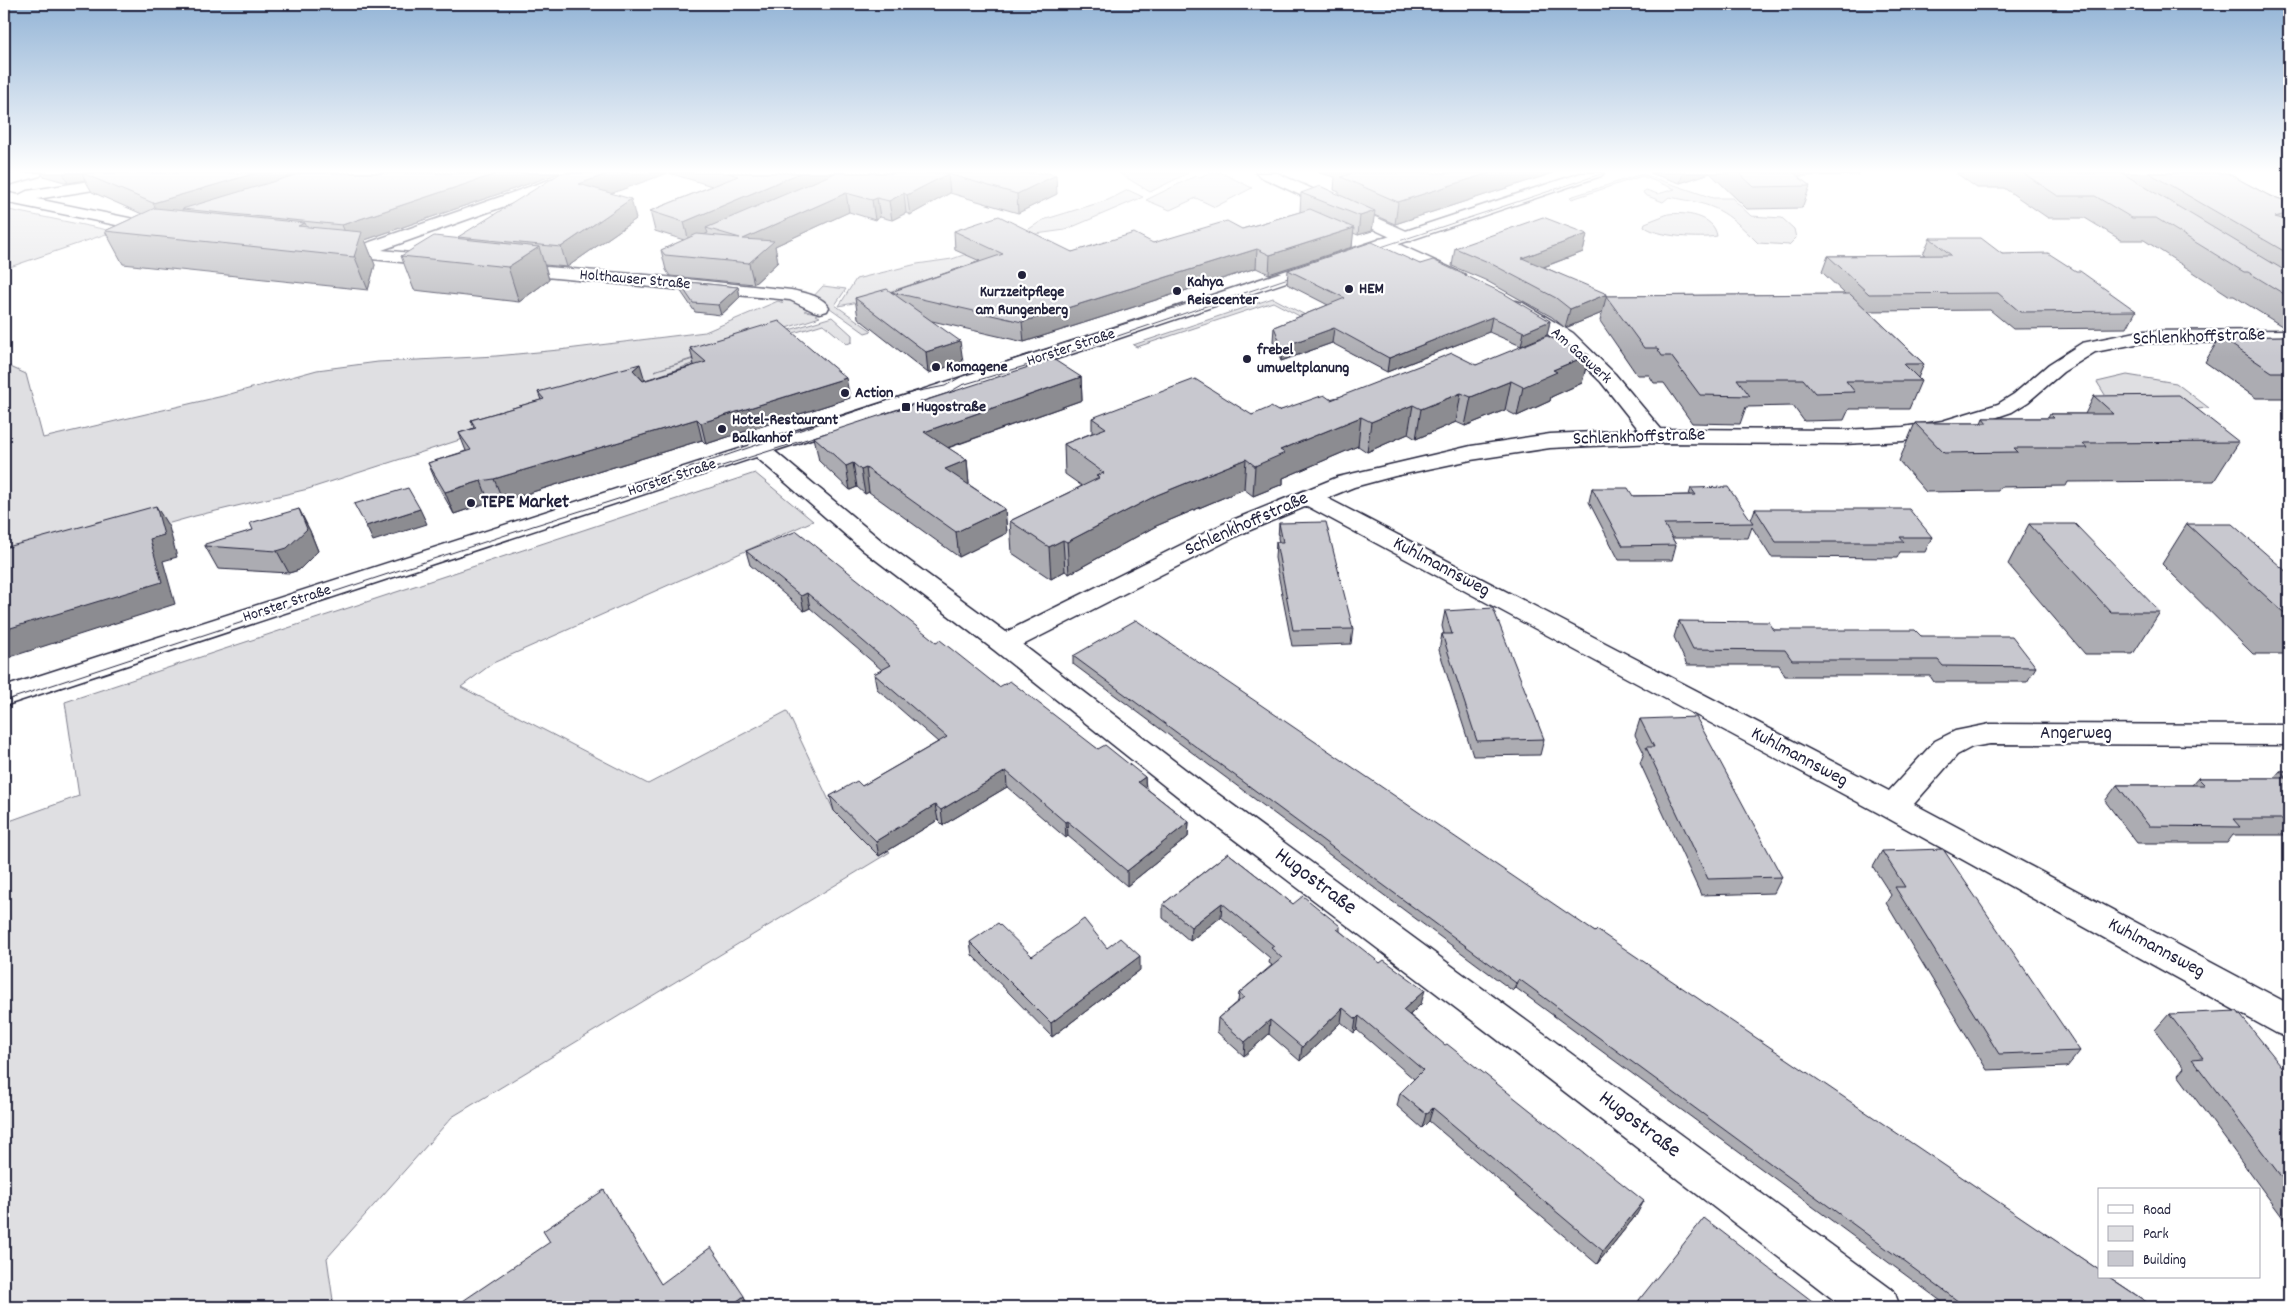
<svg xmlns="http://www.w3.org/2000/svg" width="2293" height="1311" viewBox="0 0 2293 1311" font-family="Dekko,sans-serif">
<rect width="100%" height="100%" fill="#fff"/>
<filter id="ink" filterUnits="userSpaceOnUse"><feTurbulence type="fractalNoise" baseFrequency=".02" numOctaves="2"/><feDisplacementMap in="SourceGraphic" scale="10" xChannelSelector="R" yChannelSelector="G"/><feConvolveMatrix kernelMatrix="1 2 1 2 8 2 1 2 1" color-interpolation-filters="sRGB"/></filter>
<g filter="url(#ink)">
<!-- green -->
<g fill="#dfdfe2" stroke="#80808e">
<path d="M1119 173H1188L1150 192Z"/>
<path d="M1209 173H1222L1252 188 1215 207 1196 198 1170 210 1146 200 1195 176 1200 177Z"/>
<path d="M1642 174 1713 198H1732L1751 216 1782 218 1794 229 1796 238 1789 245 1758 243C1724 209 1717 205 1669 197L1663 202 1645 195 1643 192 1646 190 1658 194 1675 189 1642 176 1572 199 1570 197Z"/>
<path d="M1128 190 1143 197 1065 230 1029 235 992 258 858 302 839 306 856 279 917 264 952 259 1018 236 1043 220 1108 200Z"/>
<path d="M4 209 103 229 112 232 4 269Z"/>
<path d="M1668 214C1684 212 1714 215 1717 236 1701 239 1656 237 1644 226L1645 223Z"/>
<path d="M823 286 846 289 835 305 872 331 865 333 823 303 812 298Z"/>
<path d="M777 295 814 307 804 311 820 313 816 315 820 317 654 371 832 317 852 335V342L847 344 823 324 692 364 601 396 543 413 308 489 195 516 4 570V364L26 374 43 438 223 396 317 370 378 362 496 356 559 350 705 332 778 301 783 303Z"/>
<path d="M1273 298 1345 336 1341 338 1273 302 1137 347 1133 345Z"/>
<path d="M2127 375 2176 383 2209 408 2170 411 2112 406 2097 382Z"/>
<path d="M755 473 813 521 493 663 461 687 648 784 787 711 834 811 890 852 452 1117 327 1258 334 1307H4V823L79 796 65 702Z"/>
</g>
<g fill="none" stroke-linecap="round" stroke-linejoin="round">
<defs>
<g id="minor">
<path d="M17 173H43L40 176 4 186V176Z"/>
<path d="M140 173H177L169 178 37 199 129 218 167 228 169 232 167 236 161 237 126 227 4 202V192L19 195 27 191Z"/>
<path d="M569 173H592L589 176 382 250 439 256 445 257 448 261 445 265 439 266 333 255 327 254 324 250 327 246C343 242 354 251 370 242Z"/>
<path d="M1256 173H1277L1411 233 1413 237 1411 241H1399L1259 176Z"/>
<path d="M1385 238 1464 274 1467 278 1464 282H1452L1379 247 1377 243 1379 239Z"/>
<path d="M509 264 647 275 791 290C804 293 821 295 829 307L827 311 820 313 813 311 790 300 503 273 500 269 503 265Z"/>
<path d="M1516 301 1523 303 1573 333 1615 374 1661 429 1843 430 1903 427 1942 421 1998 404 2014 394 2049 364 2082 343 2141 331 2289 330V342L2141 343 2095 352 2063 372 2028 402 2012 412 1953 432 1903 441 1843 444 1655 443 1550 448 1471 460 1395 476 1354 487 1327 498 1889 791 1935 741 1955 731 1990 724 2289 725V745L1990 744 1972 747 1957 755 1914 804 2289 1004V1038L2276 1033 1882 815 1307 506 1241 534 1023 645 1203 783 1894 1291 1900 1307H1843L1486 1031 1181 799 994 650 864 551 747 449 750 444 758 442 766 444 882 541 1006 632 1223 524 1338 477 1471 446 1550 434 1639 430 1601 382 1559 341 1509 311 1507 307 1509 303Z"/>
</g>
<path id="secondary" d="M1581 173H1604L1601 176 1093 347 844 428 4 706V687L1079 339Z"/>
</defs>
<!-- minor casing -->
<use href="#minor" stroke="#22223b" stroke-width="3"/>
<!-- secondary casing -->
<use href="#secondary" stroke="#22223b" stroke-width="3"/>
<!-- minor -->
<use href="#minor" fill="#fff" fill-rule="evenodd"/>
<!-- secondary -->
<use href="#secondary" fill="#fff" fill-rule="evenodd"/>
<!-- tram -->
<g stroke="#22223b" stroke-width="1">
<path d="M1369 251 1604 173"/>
<path d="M883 414 948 393 962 385 1068 353 1300 274"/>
<path d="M645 483 874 405 914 392 945 386 964 375 1209 297"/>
<path d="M4 701 533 526 826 433"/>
</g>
</g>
<!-- wall -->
<g fill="#acacb2" stroke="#22223b">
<path d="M41 173H560L365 240 375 265 368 290 123 264 105 231 142 214 92 192 85 180 68 183 43 176Z"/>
<path d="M669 173H1048L1057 194 1018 213 950 193 910 215 906 213 892 220 880 217 875 220 849 212 775 246 778 262 754 284 670 276 666 270 661 250 684 240 655 231 650 211 712 186Z"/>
<path d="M1319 173H1553L1395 224 1374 215 1372 231 1358 235 1353 233 1352 247 1269 274 1256 268 1024 342 932 321 963 362 928 373 858 318 855 298 891 292 980 261 955 250 954 231 1072 252 1153 243 1242 229 1300 212 1301 193 1339 195V192L1334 190 1335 177Z"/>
<path d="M1650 173H1859L1858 175 1797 176 1810 186 1802 208 1747 209 1710 173 1680 183Z"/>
<path d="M1956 173H2227L2268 195 2289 202V329L2285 328 2234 296H2230L2144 240H2121L2085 218H2048L2004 188H1977Z"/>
<path d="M612 193 636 219 567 267 545 265 549 280 519 302 414 290 401 256 458 239V237Z"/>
<path d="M1587 234 1583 252 1544 267 1607 296 1845 294 1822 272 1828 256 1925 255 1923 254 1930 238 2002 254 2136 311 2127 328 2013 329 1990 310 1868 311 1924 364 1918 378 1921 381 1909 409H1849L1844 420 1804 421 1793 406 1746 407 1740 424 1692 423 1664 383H1654L1649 375H1637L1600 321 1602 313 1565 328 1552 317 1485 280 1452 266 1455 248Z"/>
<path d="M1420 264 1550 321 1547 335 1521 346 1489 332 1387 372 1332 343 1281 361 1273 341 1274 327 1328 305 1287 284 1288 270Z"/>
<path d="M678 281 738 287 740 297 721 315 695 312 680 290Z"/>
<path d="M2289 336V398H2256L2205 362 2220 337Z"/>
<path d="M690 348 850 398 706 444 702 440 503 501 489 502 454 514 437 484 428 463 466 451 459 433 474 428 471 420 541 400 538 392 645 380 694 365Z"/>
<path d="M1589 355 1582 383 1551 397 1550 401 1517 416 1505 410 1465 426 1456 422 1416 439 1408 434 1367 452 1358 446 1283 478V484L1253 496 1244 489 1156 526 1069 574 1065 571 1051 579 1012 553 1010 521 1082 486 1065 474 1064 444 1092 433V418L1252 415 1278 411 1476 365Z"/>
<path d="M1081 377 1082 400 948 448 967 460 969 484H968L1005 509 1007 533 959 557 869 492 865 494 857 487 850 490 819 461 814 437Z"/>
<path d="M2094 396 2239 442 2214 481 2068 482 2066 486 2000 487 1998 491 1926 492 1899 461 1915 423H1981L1983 418H2048L2050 414H2085Z"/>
<path d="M1592 488 1633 496 1689 495 1691 488 1751 520 1755 509 1932 537 1925 552H1900L1897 558 1771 557 1752 527 1748 538H1672L1676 545 1672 560H1619L1589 502Z"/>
<path d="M299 509 310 531 318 551 299 570 289 573 218 569 205 546 253 530Z"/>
<path d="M1279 523 1353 629 1351 644 1292 646 1275 558 1276 542H1279L1278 538Z"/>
<path d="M2029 524 2160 612 2133 654H2085L2008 564Z"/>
<path d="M2187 524 2289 574V654H2253L2162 564Z"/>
<path d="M746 551 936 642 999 687 1098 749 1145 777 1146 788 1189 822 1188 837 1127 886 1068 836 1066 838 1007 787 943 825 938 820 879 856 834 811 830 796 862 786 938 742 877 689 874 674 882 670 810 608 804 611 750 565Z"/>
<path d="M1445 611 1544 739 1540 755 1473 756 1439 650 1442 634H1444L1442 626Z"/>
<path d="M1679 621 1774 630 1921 636 2036 667 2027 682H1934L1930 676H1785L1779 665H1687L1674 637Z"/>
<path d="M1073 656 1595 932 2154 1307H1949L1516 988 1513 991 1073 664Z"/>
<path d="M1640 719 1782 877 1774 893 1701 895 1640 763 1644 753 1635 735Z"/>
<path d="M2280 771H2289V835H2233L2227 843H2137L2105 801 2117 785H2192L2198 778H2274Z"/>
<path d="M1882 851 2080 1051 2067 1067 1987 1070 1886 903 1891 895 1873 867Z"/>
<path d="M1228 853 1293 904 1340 926V931L1421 1004 1410 1015 1637 1214 1597 1264 1429 1121 1422 1128 1397 1106 1400 1093 1414 1079 1357 1030 1354 1033 1341 1022 1300 1061 1269 1034 1244 1056 1217 1032 1218 1018 1238 1001 1239 993 1272 965 1269 963 1270 958 1221 917 1190 941 1163 918V904Z"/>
<path d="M970 942 1032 956 1107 948 1140 970 1052 1037 972 955Z"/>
<path d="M2169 1014 2289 1075V1226L2178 1075 2184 1068 2155 1030Z"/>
<path d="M1639 1300 1820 1307H1636Z"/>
</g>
<!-- shaded-wall -->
<g fill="#8c8c91" stroke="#22223b">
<path d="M63 173H128H82L85 180 68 183Z"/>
<path d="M256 173H327L182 209 185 216 163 223 153 203Z"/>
<path d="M499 173H560L365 240 375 265 368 290 342 225Z"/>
<path d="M610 173H668L585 203 579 184Z"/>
<path d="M800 173H847L706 228 708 233 689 242 684 222Z"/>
<path d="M1489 173H1553L1395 224 1398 202Z"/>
<path d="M1683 173H1710L1680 183Z"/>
<path d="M948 174 950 193 910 215 907 195Z"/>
<path d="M1056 175 1057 194 1018 213 1017 194Z"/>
<path d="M846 193 849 212 775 246 778 262 754 284 743 239Z"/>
<path d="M904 193 906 213 892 220 889 201Z"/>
<path d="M877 198 880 217 875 220 872 200Z"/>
<path d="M631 199 636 219 567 267 561 247Z"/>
<path d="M1375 211 1372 231 1358 235 1360 216Z"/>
<path d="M2289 213V233L2262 239 2275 217Z"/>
<path d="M305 223 318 253 298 226Z"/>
<path d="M1354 228 1352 247 1269 274 1270 255Z"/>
<path d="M1587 234 1583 252 1519 276 1522 258Z"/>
<path d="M539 247 549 280 519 302 508 267Z"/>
<path d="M1257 249 1256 268 1024 342 1022 322Z"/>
<path d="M738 287 740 297 721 315 718 305Z"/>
<path d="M1607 294 1602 313 1565 328 1570 309Z"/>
<path d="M1492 317 1489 332 1387 372 1389 358Z"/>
<path d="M1550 321 1547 335 1521 346 1524 332Z"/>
<path d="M1334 328 1332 343 1281 361 1282 347Z"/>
<path d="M960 341 963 362 928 373 926 352Z"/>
<path d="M1589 355 1582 383 1551 397 1550 401 1517 416 1523 387 1553 370Z"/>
<path d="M640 364 646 384 633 370Z"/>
<path d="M1081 377 1082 400 927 455 924 432Z"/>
<path d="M846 378 850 398 706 444 701 423Z"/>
<path d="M1511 381 1505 410 1465 426 1471 397Z"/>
<path d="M1461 393 1456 422 1416 439 1421 409Z"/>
<path d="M1413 405 1408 434 1367 452 1371 422Z"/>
<path d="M1361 417 1358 446 1283 478V484L1253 496 1255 466 1280 450Z"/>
<path d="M697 419 702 440 503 501 494 479Z"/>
<path d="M1246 459 1244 489 1156 526 1069 574 1067 542 1157 495Z"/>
<path d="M967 460 969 484 948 493 945 469Z"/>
<path d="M853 463 857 487 850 490 846 466Z"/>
<path d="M866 468 869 492 865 494 861 470Z"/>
<path d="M481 481 489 502 454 514 445 492Z"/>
<path d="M156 506 169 527 177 557 163 561 175 604 4 659V630L150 539Z"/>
<path d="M299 509 310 531 318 551 299 570 289 573 277 551Z"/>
<path d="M420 509 427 524 373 541 366 526Z"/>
<path d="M1005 509 1007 533 959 557 956 532Z"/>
<path d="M1063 540 1065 571 1051 579 1049 547Z"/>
<path d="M807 593 810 608 804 611 801 596Z"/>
<path d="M4 736 6 740 9 778 4 780Z"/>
<path d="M1006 771 1007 787 943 825 941 810Z"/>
<path d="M1145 777 1146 792 1138 782Z"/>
<path d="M935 805 938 820 879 856 876 841Z"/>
<path d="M1067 821 1068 836 1066 838 1065 822Z"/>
<path d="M1189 822 1188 837 1127 886V871Z"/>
<path d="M1222 903 1221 917 1190 941 1191 927Z"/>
<path d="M1140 956V970L1052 1037 1051 1023Z"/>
<path d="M1519 979 1516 988 1513 991 1516 983Z"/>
<path d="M1425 990 1421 1004 1400 1024 1403 1010Z"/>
<path d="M1343 1008 1341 1022 1300 1061 1302 1047Z"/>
<path d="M1359 1016 1357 1030 1354 1033 1356 1019Z"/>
<path d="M1270 1020 1269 1034 1244 1056 1245 1042Z"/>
<path d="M1433 1108 1429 1121 1422 1128 1426 1114Z"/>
<path d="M1644 1201 1637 1214 1597 1264 1603 1251Z"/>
<path d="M744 1296 748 1307H729Z"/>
</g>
<!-- building -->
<g fill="#c8c8cf" stroke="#22223b">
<path d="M82 173H256L153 203Z"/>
<path d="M302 173H499L342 225 182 209Z"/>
<path d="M561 173H610L579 184 631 199 561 247 458 237Z"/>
<path d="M728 173H800L684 222 650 211 738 176Z"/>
<path d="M835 173H1048L1056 175 1017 194 948 174 907 195 904 193 889 201 877 198 872 200 846 193 743 239 774 241 749 263 665 255 661 250 697 234 740 238 706 228Z"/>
<path d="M1348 173H1489L1398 202 1341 177 1350 174Z"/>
<path d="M1739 173H1794L1810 186 1754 187Z"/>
<path d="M2023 173H2122L2289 273V297L2248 272H2244L2156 218H2132L2095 196H2058Z"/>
<path d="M2149 173H2227L2268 195 2289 202V213L2275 217 2289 221V254Z"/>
<path d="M1320 186 1375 211 1360 216 1301 193Z"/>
<path d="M155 208 305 223 298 226 362 232 354 257 105 231Z"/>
<path d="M1310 209 1354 228 1270 255 1257 249 1022 322 891 292 960 341 926 352 855 298 887 289 891 292 1003 254 954 231 999 216 1072 252 1134 233 1153 243 1227 221 1242 229Z"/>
<path d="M1543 217 1587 234 1522 258 1607 294 1570 309 1556 298 1488 262 1455 248Z"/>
<path d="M434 236 539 247 508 267 401 256Z"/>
<path d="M1930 238H1981L2002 254 2048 253 2076 271H2080L2136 311 2020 312 1998 293 1869 294 1828 256 1951 255Z"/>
<path d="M1372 242 1420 264 1433 260 1503 293 1550 321 1524 332 1492 317 1389 358 1334 328 1282 347 1274 327 1345 298 1288 270Z"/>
<path d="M678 281 738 287 718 305 693 303Z"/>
<path d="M1850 294 1924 364H1904L1921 381H1846L1855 392 1815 393 1803 379H1737L1750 396 1700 395 1671 356H1662L1657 348H1644L1606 296Z"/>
<path d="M779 321 846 378 701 423 697 419 494 479 481 481 445 492 428 463 471 450 459 433 476 428 471 420 544 399 538 392 640 364 633 370 643 381 706 362 690 348Z"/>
<path d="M1547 336 1589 355 1553 370 1557 372 1523 387 1511 381 1471 397 1461 393 1421 409 1413 405 1371 422 1361 417 1280 450 1285 453 1255 466 1246 459 1157 495 1067 542 1063 540 1049 547 1010 521 1099 478 1096 476 1104 473 1064 444 1106 428 1092 418 1195 379 1252 415 1271 407 1278 411 1324 395 1331 400 1452 353 1476 365Z"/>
<path d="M2289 336V372H2272L2220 337Z"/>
<path d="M1053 359 1081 377 924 432 967 460 945 469 1005 509 956 532 866 468 861 470 853 463 846 466 814 437Z"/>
<path d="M2179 395 2239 442 2083 443 2087 448H2014L2018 452 1944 453 1915 423H1987L1983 418H2054L2050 414H2114L2094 396Z"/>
<path d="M1728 487 1753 523 1664 524 1676 545 1623 546 1592 488H1628L1633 496 1696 495 1691 488Z"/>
<path d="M408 488 420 509 366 526 354 504Z"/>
<path d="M156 506 164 535 150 539 162 582 4 630V548Z"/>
<path d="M299 509 307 529 287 548 277 551 205 546V544L253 530 250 523Z"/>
<path d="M1755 509H1909L1932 537H1900L1904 542H1776Z"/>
<path d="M1326 522 1353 629 1293 630 1276 542H1283L1279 523Z"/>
<path d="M2029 524H2075L2160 612H2111Z"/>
<path d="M2187 524H2232L2289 574V612H2283Z"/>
<path d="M797 531 936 642 940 640 999 687 1010 681 1098 749 1105 745 1145 777 1138 782 1189 822 1127 871 1067 821 1065 822 1006 771 941 810 935 805 876 841 830 796 857 781 862 786 947 737 874 674 891 665 807 593 801 596 746 551Z"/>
<path d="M1493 608 1544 739 1477 741 1442 634H1452L1445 611Z"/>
<path d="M1136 620 1595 932 1597 930 2099 1270V1277H2109L2154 1307H1966L1519 979 1516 983 1073 656Z"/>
<path d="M1679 621 1769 622 1774 630H1915L1921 636H2012L2036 667 1943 666 1938 660H1792L1785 650 1693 649Z"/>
<path d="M1696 717 1782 877 1708 879 1646 747H1654L1640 719Z"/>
<path d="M2280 771H2289V819H2233L2240 827 2149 826 2117 785H2205L2198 778H2286Z"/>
<path d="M1943 849 2080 1051 1999 1054 1895 887H1905L1882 851Z"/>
<path d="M1228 853 1293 904 1303 896 1340 926 1337 929 1380 963 1384 960 1425 990 1403 1010 1445 1045 1447 1044 1644 1201 1603 1251 1433 1108 1426 1114 1400 1093 1423 1070 1359 1016 1356 1019 1343 1008 1302 1047 1270 1020 1245 1042 1218 1018 1244 997 1239 993 1282 958 1271 948 1274 946 1222 903 1191 927 1163 904Z"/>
<path d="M1084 919 1107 948 1120 938 1140 956 1051 1023 970 942 998 923 1032 956Z"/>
<path d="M2237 1011 2289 1075V1187L2192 1059 2203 1058 2169 1014Z"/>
<path d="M604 1190 661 1284 711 1247 744 1296 729 1307H454L550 1242 543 1231Z"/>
<path d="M1704 1218 1820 1307H1647L1639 1300Z"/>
</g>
</g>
<!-- sky -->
<linearGradient id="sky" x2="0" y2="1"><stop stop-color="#93b4d6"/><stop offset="0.48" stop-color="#fff"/><stop offset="1" stop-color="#fff" stop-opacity="0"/></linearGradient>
<rect width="2293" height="357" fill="url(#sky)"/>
<!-- markers -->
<g fill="#22223b" stroke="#fff" stroke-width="2">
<circle cx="1022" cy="275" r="5"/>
<circle cx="1349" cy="289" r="5"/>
<circle cx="1177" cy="291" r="5"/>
<circle cx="1247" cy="359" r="5"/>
<circle cx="936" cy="367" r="5"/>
<circle cx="845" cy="393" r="5"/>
<rect x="901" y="402" width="10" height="10" rx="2.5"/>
<circle cx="722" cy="429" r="5"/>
<circle cx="471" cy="503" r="5"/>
</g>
<g text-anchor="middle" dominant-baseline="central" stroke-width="4.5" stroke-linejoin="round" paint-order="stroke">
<!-- far-street labels -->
<g font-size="16" fill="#22223b" stroke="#fff">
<text transform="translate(635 280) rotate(5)">Holthauser Straße</text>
<text transform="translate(1071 348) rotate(-18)">Horster Straße</text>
<text transform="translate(1581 356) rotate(42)">Am Gaswerk</text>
<text transform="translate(672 478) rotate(-18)">Horster Straße</text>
<text transform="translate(287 604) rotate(-18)">Horster Straße</text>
</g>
<!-- far-poi labels -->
<g font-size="16" font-weight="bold" fill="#22223b" stroke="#fff" text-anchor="start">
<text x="1187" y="282">Kahya<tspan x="1187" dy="18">Reisecenter</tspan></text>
<text x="1359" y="289">HEM</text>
<text x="1022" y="292" text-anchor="middle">Kurzzeitpflege<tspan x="1022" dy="18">am Rungenberg</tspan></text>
<text x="1257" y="350">frebel<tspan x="1257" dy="18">umweltplanung</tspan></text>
<text x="946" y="367">Komagene</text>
<text x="855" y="393">Action</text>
<text x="916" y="407">Hugostraße</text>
<text x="732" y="420">Hotel-Restaurant<tspan x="732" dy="18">Balkanhof</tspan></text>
</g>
<!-- street labels -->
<g font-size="19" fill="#22223b" stroke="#fff">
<text transform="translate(2199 338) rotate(-2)">Schlenkhoffstraße</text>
<text transform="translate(1639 438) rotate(-2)">Schlenkhoffstraße</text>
<text transform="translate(1247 525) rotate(-24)">Schlenkhoffstraße</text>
<text transform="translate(1441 568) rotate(28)">Kuhlmannsweg</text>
<text x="2076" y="734">Angerweg</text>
<text transform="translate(1799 758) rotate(28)">Kuhlmannsweg</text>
<text transform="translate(2156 949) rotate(28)">Kuhlmannsweg</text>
</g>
<!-- poi labels -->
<g font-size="19" font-weight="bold" fill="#22223b" stroke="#fff" text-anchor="start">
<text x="481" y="503">TEPE Market</text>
</g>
<!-- near-street labels -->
<g font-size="22" fill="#22223b" stroke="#fff">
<text transform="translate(1315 882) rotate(37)">Hugostraße</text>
<text transform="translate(1639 1125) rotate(37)">Hugostraße</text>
</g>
</g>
<!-- margin -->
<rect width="2293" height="1311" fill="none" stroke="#fff" stroke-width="20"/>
<rect x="10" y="10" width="2273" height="1291" fill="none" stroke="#22223b" stroke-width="2" filter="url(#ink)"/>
<!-- legend -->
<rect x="2098" y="1188" width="162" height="90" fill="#ffffff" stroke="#a7a7b1"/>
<rect x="2108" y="1205" width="25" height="8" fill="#ffffff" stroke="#a7a7b1"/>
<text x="2143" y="1214" font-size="15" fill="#22223b">Road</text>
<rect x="2108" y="1226" width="25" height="15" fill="#dfdfe2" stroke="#a7a7b1"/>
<text x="2143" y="1238" font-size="15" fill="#22223b">Park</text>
<rect x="2108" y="1251" width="25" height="15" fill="#c8c8cf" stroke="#a7a7b1"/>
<text x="2143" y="1264" font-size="15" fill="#22223b">Building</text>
</svg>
